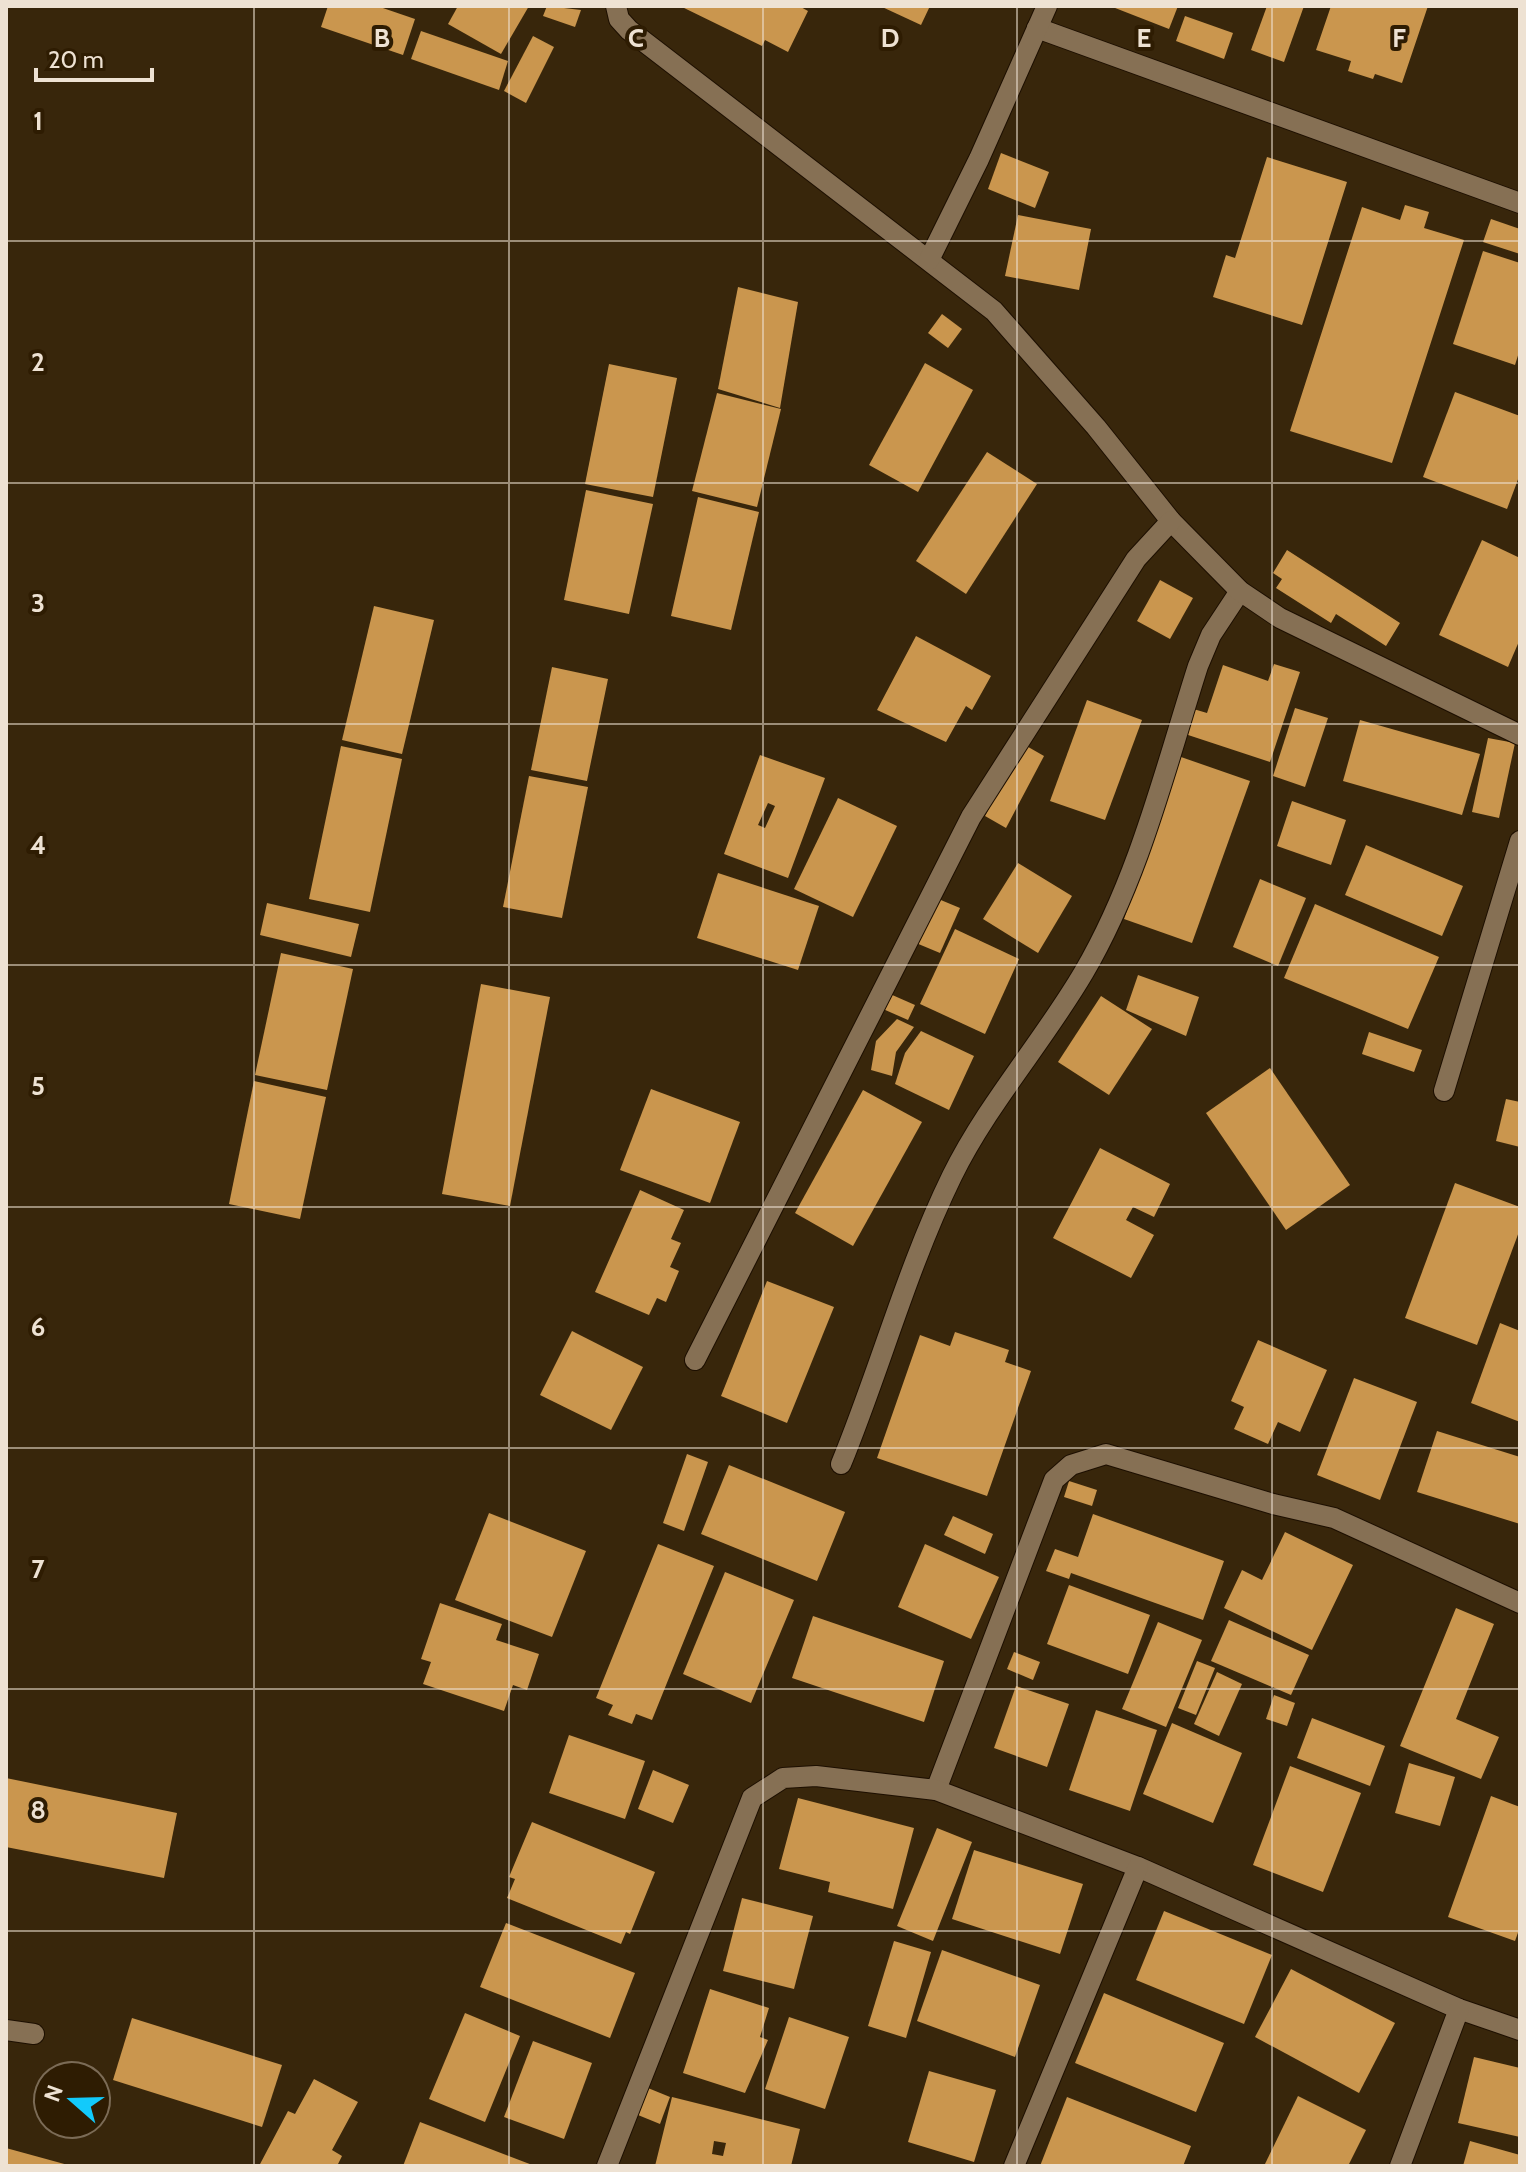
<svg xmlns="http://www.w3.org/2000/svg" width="1526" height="2172" viewBox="0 0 1526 2172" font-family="Cabin,sans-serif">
<rect width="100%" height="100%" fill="#38260b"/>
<!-- building -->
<g fill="#ca964e" fill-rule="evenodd">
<path d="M328 6H377L415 19 403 55 321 27Z"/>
<path d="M458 6H529L501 54 448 24Z"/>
<path d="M547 6 581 10 575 27 543 16Z"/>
<path d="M680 6H799L808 11 788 52 765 40 762 46Z"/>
<path d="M880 6H930L921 25Z"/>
<path d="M1110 6H1178L1169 29Z"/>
<path d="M1267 6H1304L1284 62 1251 50Z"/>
<path d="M1331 6H1428L1402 83 1375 74 1373 79 1348 71 1351 61 1316 50Z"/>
<path d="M1185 16 1233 33 1224 59 1176 41Z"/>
<path d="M421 31 508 61 499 90 411 59Z"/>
<path d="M533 36 554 47 526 103 504 91Z"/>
<path d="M1001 153 1049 172 1035 208 988 189Z"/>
<path d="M1267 157 1347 182 1302 325 1213 297 1226 255 1235 258Z"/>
<path d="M1405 205 1429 212 1424 228 1464 240 1392 463 1290 431 1362 207 1400 220Z"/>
<path d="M1018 215 1091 229 1079 290 1005 276Z"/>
<path d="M1491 219 1520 229V254L1483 242Z"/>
<path d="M1483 251 1520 263V349L1515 365 1453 344Z"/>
<path d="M738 287 798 302 780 408 718 389Z"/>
<path d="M942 314 962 329 948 348 928 333Z"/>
<path d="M925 363 973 390 918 492 869 465Z"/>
<path d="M609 364 677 378 653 497 585 484Z"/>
<path d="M1455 392 1520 416V474L1507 509 1423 477Z"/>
<path d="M717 393 781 409 757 507 692 491Z"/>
<path d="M987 452 1037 484 966 594 916 561Z"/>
<path d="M586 490 653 504 629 614 564 600Z"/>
<path d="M698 497 759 512 731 630 671 616Z"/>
<path d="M1482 540 1520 558V639L1508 667 1439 635Z"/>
<path d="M1287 550 1400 623 1386 646 1336 614 1331 623 1276 588 1282 579 1273 573Z"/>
<path d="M1160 580 1193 598 1170 639 1137 621Z"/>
<path d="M374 606 434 620 402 754 342 740Z"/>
<path d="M916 636 991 676 972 710 966 706 946 742 877 710Z"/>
<path d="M1274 664 1300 672 1270 762 1182 733 1190 708 1207 713 1223 665 1268 681Z"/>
<path d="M552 667 608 679 587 781 531 770Z"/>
<path d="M1087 700 1142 720 1105 820 1050 801Z"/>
<path d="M1295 708 1328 718 1305 787 1273 776Z"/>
<path d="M1360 720 1480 754 1462 815 1343 781Z"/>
<path d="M1488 738 1515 743 1499 818 1472 812Z"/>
<path d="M1023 744 1044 756 1006 828 985 816Z"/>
<path d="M341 746 402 759 370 912 309 899Z"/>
<path d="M760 755 825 778 788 878 724 854ZM768 803 775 806 765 828 758 825Z"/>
<path d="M1181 757 1250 781 1192 943 1124 919Z"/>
<path d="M529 776 588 787 562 918 503 907Z"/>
<path d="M838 798 897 826 853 917 794 889Z"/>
<path d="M1292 801 1346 820 1331 865 1277 846Z"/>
<path d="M1366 845 1463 886 1442 936 1345 895Z"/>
<path d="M1018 863 1072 896 1038 953 983 919Z"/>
<path d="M718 873 819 906 798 970 697 938Z"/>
<path d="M1260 879 1306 898 1278 966 1233 947Z"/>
<path d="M936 898 960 908 940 953 916 943Z"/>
<path d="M267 903 359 924 351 957 260 935Z"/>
<path d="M1315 904 1439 957 1408 1029 1284 978Z"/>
<path d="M955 929 1019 959 985 1034 920 1004Z"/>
<path d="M281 953 353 969 327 1090 255 1075Z"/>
<path d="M1138 975 1199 997 1186 1036 1126 1010Z"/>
<path d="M481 984 550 997 510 1206 442 1194Z"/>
<path d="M890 994 915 1005 908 1020 883 1009Z"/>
<path d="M1101 996 1152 1029 1109 1095 1058 1062Z"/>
<path d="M897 1019 914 1027 896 1052 892 1076 871 1070 876 1041Z"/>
<path d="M921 1031 974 1056 949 1110 895 1084 905 1053Z"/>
<path d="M1369 1032 1422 1050 1414 1072 1362 1054Z"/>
<path d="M1270 1068 1350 1185 1286 1230 1206 1113Z"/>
<path d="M254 1081 326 1097 300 1219 229 1204Z"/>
<path d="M651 1089 740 1122 710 1203 620 1170Z"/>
<path d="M863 1090 922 1122 853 1246 795 1213Z"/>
<path d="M1506 1099 1520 1102V1147L1496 1141Z"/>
<path d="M1100 1148 1170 1184 1154 1217 1133 1207 1126 1220 1154 1235 1131 1278 1053 1238Z"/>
<path d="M1455 1183 1520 1207V1229L1477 1345 1405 1318Z"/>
<path d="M640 1190 684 1210 671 1239 681 1243 670 1267 679 1271 666 1302 657 1298 649 1315 595 1292Z"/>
<path d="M767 1281 834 1307 787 1423 721 1396Z"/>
<path d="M1500 1323 1520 1331V1422L1471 1403Z"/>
<path d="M572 1331 643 1367 611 1430 540 1395Z"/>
<path d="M955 1332 1009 1350 1005 1362 1031 1371 987 1496 877 1458 920 1335 950 1346Z"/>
<path d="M1258 1340 1327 1370 1300 1432 1278 1422 1268 1444 1234 1429 1244 1407 1231 1401Z"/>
<path d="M1354 1378 1417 1402 1380 1500 1317 1475Z"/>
<path d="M1437 1431 1520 1457V1524L1417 1492Z"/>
<path d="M687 1454 708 1462 684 1531 663 1523Z"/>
<path d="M729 1465 845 1512 817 1581 701 1534Z"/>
<path d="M1069 1481 1097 1490 1092 1506 1064 1497Z"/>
<path d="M489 1513 586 1551 552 1637 455 1600Z"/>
<path d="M1093 1514 1224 1561 1203 1620 1071 1573 1069 1579 1046 1571 1055 1549 1078 1557Z"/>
<path d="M953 1516 993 1534 985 1554 944 1535Z"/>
<path d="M1285 1532 1353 1565 1312 1650 1224 1608 1242 1570 1262 1580Z"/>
<path d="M658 1544 714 1566 652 1720 636 1714 632 1724 608 1715 613 1705 596 1698Z"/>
<path d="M925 1544 999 1577 971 1639 898 1607Z"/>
<path d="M725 1572 794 1600 751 1703 683 1674Z"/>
<path d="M1069 1585 1150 1615 1128 1674 1047 1644Z"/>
<path d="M440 1603 502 1624 496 1640 539 1654 527 1690 513 1685 504 1711 423 1684 431 1662 421 1659Z"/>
<path d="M1456 1608 1494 1624 1456 1719 1499 1737 1481 1779 1400 1746Z"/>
<path d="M813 1616 944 1661 924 1722 792 1678Z"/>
<path d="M1229 1620 1309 1655 1291 1695 1211 1661Z"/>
<path d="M1158 1622 1202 1640 1166 1727 1122 1709Z"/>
<path d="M1014 1652 1040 1662 1033 1680 1007 1669Z"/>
<path d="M1197 1661 1215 1668 1196 1715 1178 1708Z"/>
<path d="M1217 1672 1242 1684 1219 1736 1194 1724Z"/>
<path d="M1016 1686 1069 1704 1047 1767 994 1748Z"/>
<path d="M1274 1695 1295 1703 1287 1726 1266 1719Z"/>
<path d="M1096 1710 1157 1730 1130 1811 1069 1790Z"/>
<path d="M1312 1718 1385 1746 1370 1786 1297 1758Z"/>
<path d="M1172 1723 1242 1753 1213 1823 1143 1794Z"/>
<path d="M569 1735 645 1761 625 1819 549 1793Z"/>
<path d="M1409 1763 1455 1777 1440 1826 1395 1813Z"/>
<path d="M1290 1766 1361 1793 1323 1892 1253 1865Z"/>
<path d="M653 1770 689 1785 673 1823 638 1809Z"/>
<path d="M6 1778 177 1813 164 1878 6 1847Z"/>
<path d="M1491 1796 1520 1807V1927L1515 1941 1448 1917Z"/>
<path d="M798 1798 914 1828 893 1909 828 1892 830 1882 779 1869Z"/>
<path d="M532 1822 655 1872 630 1934 626 1932 621 1944 507 1898 515 1879 509 1877Z"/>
<path d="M937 1828 972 1842 933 1941 897 1926Z"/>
<path d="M974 1850 1083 1884 1060 1954 952 1919Z"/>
<path d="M742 1898 813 1916 794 1989 723 1971Z"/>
<path d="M1164 1911 1272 1955 1244 2024 1136 1980Z"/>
<path d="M506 1923 635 1973 610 2038 480 1987Z"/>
<path d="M894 1941 931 1952 906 2038 868 2026Z"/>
<path d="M942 1950 1040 1985 1015 2057 917 2021Z"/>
<path d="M1291 1969 1395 2023 1359 2093 1255 2037Z"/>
<path d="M710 1989 769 2008 760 2037 768 2040 745 2093 683 2073Z"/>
<path d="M1104 1993 1224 2043 1196 2112 1075 2063Z"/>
<path d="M465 2013 520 2036 485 2122 429 2099Z"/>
<path d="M789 2017 849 2037 825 2109 765 2089Z"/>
<path d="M132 2018 282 2065 262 2127 113 2080Z"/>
<path d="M533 2041 592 2063 564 2139 504 2117Z"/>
<path d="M1474 2057 1520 2068V2137L1458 2123Z"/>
<path d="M929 2071 996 2090 974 2162 908 2142Z"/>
<path d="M314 2079 358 2102 332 2150 342 2156 337 2166H259L288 2111 295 2114Z"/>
<path d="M648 2088 670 2097 660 2124 638 2115Z"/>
<path d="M1298 2096 1366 2130 1348 2166H1264Z"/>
<path d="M672 2097 800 2129 791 2166H655ZM714 2141 726 2143 723 2156 712 2154Z"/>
<path d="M1067 2097 1191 2146 1183 2166H1040Z"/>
<path d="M420 2122 535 2166H403Z"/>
<path d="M1470 2141 1520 2155V2166H1463Z"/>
<path d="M6 2148 68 2165V2166H6Z"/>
</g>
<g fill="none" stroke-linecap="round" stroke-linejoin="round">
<defs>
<g id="lane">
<path d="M1444 1091 1520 841"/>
<path d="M841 1464C880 1369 907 1268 952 1176 988 1103 1043 1042 1084 972 1139 878 1165 769 1198 666L1211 635 1240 591"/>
</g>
<g id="street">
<path d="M616 6 619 19 629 30 994 311 1096 427 1171 521 1240 591 1280 618 1520 735"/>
<path d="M1037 28 1520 203"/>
<path d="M929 260 979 159 1047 6"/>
<path d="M695 1360 971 817 1136 559 1171 521"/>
<path d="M936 1790 1054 1480 1071 1465 1106 1454 1273 1504 1334 1518 1520 1603"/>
<path d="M6 2030 34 2034"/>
<path d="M607 2166 752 1798 783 1778 816 1776 936 1790 1138 1867 1459 2009 1520 2030"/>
<path d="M1014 2166 1138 1867"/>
<path d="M1400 2166 1459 2009"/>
</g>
</defs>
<!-- lane casing -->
<use href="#lane" stroke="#1d0f00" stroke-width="22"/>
<!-- street casing -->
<use href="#street" stroke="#1d0f00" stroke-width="22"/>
<!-- lane -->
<use href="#lane" stroke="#867054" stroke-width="20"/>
<!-- street -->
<use href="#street" stroke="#867054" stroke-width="20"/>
</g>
<!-- grid -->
<path fill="none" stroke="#eee2d3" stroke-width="2" stroke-opacity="0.55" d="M254 6V2166M509 6V2166M763 6V2166M1017 6V2166M1272 6V2166M6 241H1520M6 483H1520M6 724H1520M6 965H1520M6 1207H1520M6 1448H1520M6 1689H1520M6 1931H1520"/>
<g font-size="26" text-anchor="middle" font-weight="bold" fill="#eee2d3" stroke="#2e1c02" stroke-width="8" stroke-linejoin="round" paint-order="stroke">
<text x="382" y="47">B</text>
<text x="636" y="47">C</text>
<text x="890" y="47">D</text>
<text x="1144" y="47">E</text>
<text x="1399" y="47">F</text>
<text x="38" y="130">1</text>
<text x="38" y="371">2</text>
<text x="38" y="612">3</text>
<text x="38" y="854">4</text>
<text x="38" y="1095">5</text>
<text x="38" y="1336">6</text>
<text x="38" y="1578">7</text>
<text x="38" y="1819">8</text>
</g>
<!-- border -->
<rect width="1526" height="2172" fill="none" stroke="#eee2d3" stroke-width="16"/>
<!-- north arrow -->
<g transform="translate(72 2100) rotate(290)"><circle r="38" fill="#2e1c02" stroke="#7b6b56" stroke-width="2"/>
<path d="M0-6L14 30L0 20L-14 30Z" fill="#12cafb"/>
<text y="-12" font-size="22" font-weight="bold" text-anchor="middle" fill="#eee2d3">N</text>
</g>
<!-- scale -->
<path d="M36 68v12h116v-12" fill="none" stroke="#eee2d3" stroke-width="4"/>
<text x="48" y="68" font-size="24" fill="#eee2d3" stroke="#2e1c02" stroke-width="6" paint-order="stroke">20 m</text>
</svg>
